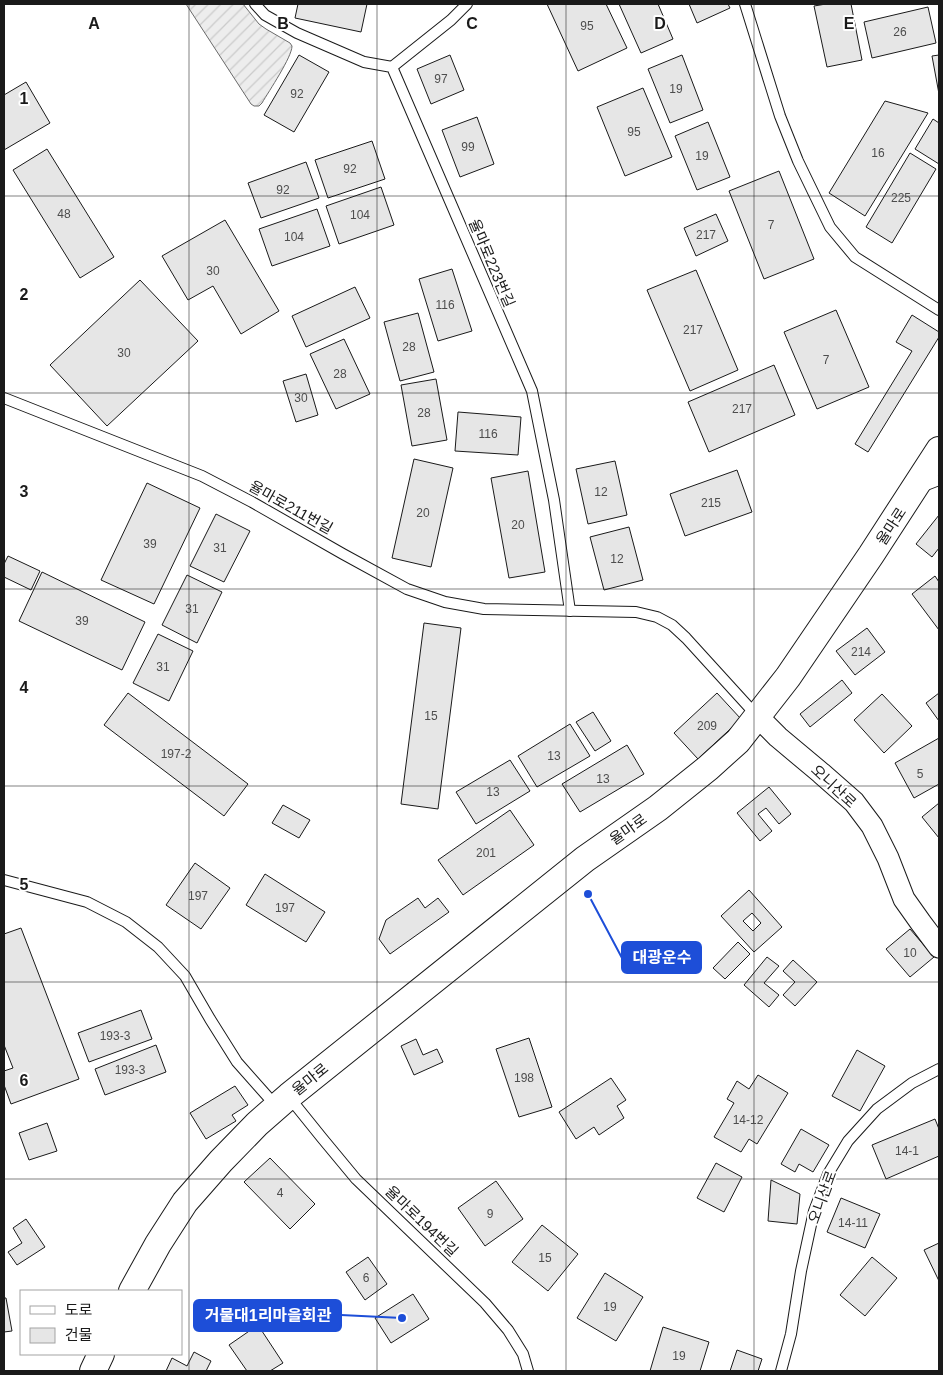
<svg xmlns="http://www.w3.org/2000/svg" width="943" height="1375" viewBox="0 0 943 1375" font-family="Helvetica,'Noto Sans KR',sans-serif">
<defs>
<pattern id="garden-furrows" width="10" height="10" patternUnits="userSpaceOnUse" patternTransform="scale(1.25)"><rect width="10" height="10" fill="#ededed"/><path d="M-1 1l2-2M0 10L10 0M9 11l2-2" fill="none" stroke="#cbcbcb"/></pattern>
</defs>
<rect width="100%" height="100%" fill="#fff"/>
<!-- garden -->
<path fill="url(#garden-furrows)" stroke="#6a6a6a" d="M186 4H243L259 24 266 29 290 43 292 46C292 57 269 91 262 103L259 106H254L251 104Z"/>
<!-- building -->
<g fill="#e6e6e6" stroke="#1a1a1a" fill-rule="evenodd">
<path d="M298 4H367L361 32 295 18Z"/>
<path d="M547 4H606L627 48 578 71Z"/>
<path d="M619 4H658L673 39 641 53Z"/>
<path d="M689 4H728L730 8 697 23Z"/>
<path d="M826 4H851L862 60 827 67 814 6Z"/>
<path d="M928 7 936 43 872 58 864 22Z"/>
<path d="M299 55 329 72 294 132 264 115Z"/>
<path d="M450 55 464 90 431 104 417 69Z"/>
<path d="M682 55 703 110 670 123 648 69Z"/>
<path d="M939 55V94L932 56Z"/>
<path d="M26 82 50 123 4 150V95Z"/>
<path d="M643 88 672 157 625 176 597 107Z"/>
<path d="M885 101 928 113 865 216 829 193Z"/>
<path d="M477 117 494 164 460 177 442 130Z"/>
<path d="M933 119 939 123V164L915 149Z"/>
<path d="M708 122 730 177 697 190 675 136Z"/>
<path d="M372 141 385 179 328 198 315 160Z"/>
<path d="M47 149 114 257 80 278 13 170Z"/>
<path d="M910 153 936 169 892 243 866 227Z"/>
<path d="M306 162 319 198 261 218 248 183Z"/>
<path d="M779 171 814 259 764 279 729 191Z"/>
<path d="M381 187 394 225 339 244 326 206Z"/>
<path d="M317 209 330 246 272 266 259 229Z"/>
<path d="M716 214 728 241 696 256 684 228Z"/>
<path d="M225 220 279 311 241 334 213 286 188 300 162 256Z"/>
<path d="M452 269 472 331 438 341 419 279Z"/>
<path d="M696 270 738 370 690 391 647 290Z"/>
<path d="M140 280 198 341 107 426 50 365Z"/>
<path d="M355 287 370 318 306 347 292 316Z"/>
<path d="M836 310 869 387 817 409 784 332Z"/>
<path d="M418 313 434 372 400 381 384 322Z"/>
<path d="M912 315 939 332V337L868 452 855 444 912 351 896 342Z"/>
<path d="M344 339 370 394 336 409 310 354Z"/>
<path d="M774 365 795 415 709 452 688 402Z"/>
<path d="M306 374 318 415 296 422 283 381Z"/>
<path d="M436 379 447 440 412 446 401 385Z"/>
<path d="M458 412 521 417 518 455 455 451Z"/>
<path d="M414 459 453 468 431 567 392 558Z"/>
<path d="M615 461 627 515 588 524 576 469Z"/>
<path d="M737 470 752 512 685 536 670 494Z"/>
<path d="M528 471 545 572 509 578 491 478Z"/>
<path d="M147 483 200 508 154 604 101 580Z"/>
<path d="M216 514 250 531 224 582 190 566Z"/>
<path d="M939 515V548L932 557 916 544Z"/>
<path d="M629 527 643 580 604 590 590 537Z"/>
<path d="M8 556 40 571 31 590 4 577V564Z"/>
<path d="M42 572 145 622 122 670 19 621Z"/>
<path d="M187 575 222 592 197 643 162 625Z"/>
<path d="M935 576 939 582V630L912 594Z"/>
<path d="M424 623 461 628 438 809 401 804Z"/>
<path d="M867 628 885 652 855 675 836 651Z"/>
<path d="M158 634 193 651 169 701 133 683Z"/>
<path d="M842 680 852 693 810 727 800 714Z"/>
<path d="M128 693 248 784 224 816 104 725Z"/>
<path d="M717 693 741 719 698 759 674 733Z"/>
<path d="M939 693V721L926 703Z"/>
<path d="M882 694 912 726 884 753 854 720Z"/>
<path d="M593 712 611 741 595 751 576 722Z"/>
<path d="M570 724 590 756 537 787 518 756Z"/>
<path d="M939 738V784L914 798 895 763Z"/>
<path d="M627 745 644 774 580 812 562 784Z"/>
<path d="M510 760 530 791 476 824 456 792Z"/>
<path d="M769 787 791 814 779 824 766 808 758 814 772 831 760 841 737 813Z"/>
<path d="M939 803V838L922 817Z"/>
<path d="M283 805 310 820 299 838 272 823Z"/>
<path d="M510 810 534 845 463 895 438 860Z"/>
<path d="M195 863 230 888 201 929 166 905Z"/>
<path d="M265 874 325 912 306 942 246 905Z"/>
<path d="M749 890 782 927 754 952 721 916ZM752 913 761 923 753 931 743 921Z"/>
<path d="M418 898 425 908 438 898 449 912 390 954 379 939 386 920Z"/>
<path d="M21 928 79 1079 11 1104 4 1085V1071L13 1068 4 1045V934Z"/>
<path d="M910 929 934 957 910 977 886 949Z"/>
<path d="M738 942 750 954 725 979 713 968Z"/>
<path d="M767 957 779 966 764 983 779 995 769 1007 744 985Z"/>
<path d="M793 960 817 982 795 1006 783 995 795 982 783 971Z"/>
<path d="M141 1010 152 1039 89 1062 78 1033Z"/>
<path d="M529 1038 552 1107 519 1117 496 1049Z"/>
<path d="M416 1039 423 1055 437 1049 443 1062 414 1075 401 1046Z"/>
<path d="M156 1045 166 1072 105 1095 95 1069Z"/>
<path d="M857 1050 885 1066 860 1111 832 1096Z"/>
<path d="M758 1075 788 1093 757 1144 749 1139 741 1152 714 1137 734 1103 727 1099 737 1081 749 1089Z"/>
<path d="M611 1078 626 1100 617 1106 624 1118 599 1135 594 1127 576 1139 559 1112Z"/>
<path d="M235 1086 248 1105 232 1115 236 1121 206 1139 190 1113Z"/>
<path d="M935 1119 939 1129V1156L886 1179 872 1145Z"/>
<path d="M47 1123 57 1151 29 1160 19 1133Z"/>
<path d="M801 1129 829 1145 813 1172 799 1164 795 1172 781 1164Z"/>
<path d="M270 1158 315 1204 290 1229 244 1182Z"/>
<path d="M716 1163 742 1177 724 1212 697 1198Z"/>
<path d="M771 1180 800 1194 797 1224 768 1221Z"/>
<path d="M496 1181 523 1219 485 1246 458 1208Z"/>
<path d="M841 1198 880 1214 865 1248 827 1232Z"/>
<path d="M26 1219 45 1247 17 1265 8 1252 22 1243 13 1228Z"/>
<path d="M542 1225 578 1254 548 1291 512 1262Z"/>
<path d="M939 1243V1281L924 1250Z"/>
<path d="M368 1257 387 1284 365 1300 346 1272Z"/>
<path d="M872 1257 897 1278 865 1316 840 1295Z"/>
<path d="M605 1273 643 1297 616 1341 577 1318Z"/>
<path d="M413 1294 429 1319 391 1343 375 1318Z"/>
<path d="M4 1298H6L12 1331 4 1332Z"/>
<path d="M258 1325 283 1363 270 1371H247L229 1345Z"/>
<path d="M663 1327 709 1342 700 1371H650Z"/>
<path d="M737 1350 762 1359 758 1371H730Z"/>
<path d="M194 1352 211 1361 206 1371H166L172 1358 187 1366Z"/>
</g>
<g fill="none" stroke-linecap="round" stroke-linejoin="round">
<defs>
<g id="service">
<path d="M255 4 265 15 297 33 364 62 392 67 532 391 554 500 570 611"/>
<path d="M745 4 780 116 798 161 830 227 855 257 939 310"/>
<path d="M392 67 451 20 467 4"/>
<path d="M4 398 202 476 252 502 343 554 407 589 445 602 484 609 636 612 657 617 672 625 686 638 757 716"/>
<path d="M921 487 939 480"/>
<path d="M4 880 87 902 126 922 158 947 185 976 210 1019 237 1062 276 1106"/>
<path d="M289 1097 322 1138 356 1179 485 1303 508 1330 523 1354 528 1371"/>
<path d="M781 1371 791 1334 801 1271 814 1211 828 1174 848 1141 877 1109 912 1083 939 1069"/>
</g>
<path id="minor" d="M758 717 778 737 821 773 854 802 872 826 888 858 904 899 921 923 939 947"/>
<g id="tertiary">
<path d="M132 1291 158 1244 185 1202 221 1161 257 1124 289 1096 585 859 658 808 708 768 738 741 788 677 871 555 939 450"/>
<path d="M93 1371 101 1354"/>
</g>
</defs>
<!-- service casing -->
<use href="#service" stroke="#1a1a1a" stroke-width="12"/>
<!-- minor casing -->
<use href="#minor" stroke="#1a1a1a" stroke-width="23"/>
<!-- tertiary casing -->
<use href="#tertiary" stroke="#1a1a1a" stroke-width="28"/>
<!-- service -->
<use href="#service" stroke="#fff" stroke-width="10"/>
<!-- minor -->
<use href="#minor" stroke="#fff" stroke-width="21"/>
<!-- tertiary -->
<use href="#tertiary" stroke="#fff" stroke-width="26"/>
</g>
<!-- grid -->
<path fill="none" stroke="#1a1a1a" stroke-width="1" stroke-opacity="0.55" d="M189 4V1371M377 4V1371M566 4V1371M754 4V1371M4 196H939M4 393H939M4 589H939M4 786H939M4 982H939M4 1179H939"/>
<g text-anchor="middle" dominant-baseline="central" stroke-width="4" stroke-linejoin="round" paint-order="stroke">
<!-- number labels -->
<g font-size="12" fill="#4d4d4d">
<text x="587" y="26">95</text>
<text x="900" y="32">26</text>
<text x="441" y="79">97</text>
<text x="676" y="89">19</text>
<text x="297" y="94">92</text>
<text x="634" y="132">95</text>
<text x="468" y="147">99</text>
<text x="878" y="153">16</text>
<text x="702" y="156">19</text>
<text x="350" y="169">92</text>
<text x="283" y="190">92</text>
<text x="901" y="198">225</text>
<text x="64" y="214">48</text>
<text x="360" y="215">104</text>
<text x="771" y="225">7</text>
<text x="706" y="235">217</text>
<text x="294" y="237">104</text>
<text x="213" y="271">30</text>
<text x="445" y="305">116</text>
<text x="693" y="330">217</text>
<text x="409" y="347">28</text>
<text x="124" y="353">30</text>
<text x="826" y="360">7</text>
<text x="340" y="374">28</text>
<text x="301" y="398">30</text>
<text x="742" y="409">217</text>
<text x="424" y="413">28</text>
<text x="488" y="434">116</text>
<text x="601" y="492">12</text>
<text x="711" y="503">215</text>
<text x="423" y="513">20</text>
<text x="518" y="525">20</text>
<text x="150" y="544">39</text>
<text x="220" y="548">31</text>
<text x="617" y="559">12</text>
<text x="192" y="609">31</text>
<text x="82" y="621">39</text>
<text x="861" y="652">214</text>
<text x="163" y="667">31</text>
<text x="431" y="716">15</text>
<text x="707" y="726">209</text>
<text x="176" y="754">197-2</text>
<text x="554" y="756">13</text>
<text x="920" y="774">5</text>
<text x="603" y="779">13</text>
<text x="493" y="792">13</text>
<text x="486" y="853">201</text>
<text x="198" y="896">197</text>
<text x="285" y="908">197</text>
<text x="910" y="953">10</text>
<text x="115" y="1036">193-3</text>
<text x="130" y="1070">193-3</text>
<text x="524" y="1078">198</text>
<text x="748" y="1120">14-12</text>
<text x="907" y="1151">14-1</text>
<text x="280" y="1193">4</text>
<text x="490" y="1214">9</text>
<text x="853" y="1223">14-11</text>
<text x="545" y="1258">15</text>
<text x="366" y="1278">6</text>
<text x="610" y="1307">19</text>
<text x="679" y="1356">19</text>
</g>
<!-- street labels -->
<g font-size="15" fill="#1a1a1a" stroke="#fff">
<text transform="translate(492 263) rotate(67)">율마로223번길</text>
<text transform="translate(291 507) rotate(29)">율마로211번길</text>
<text transform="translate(891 526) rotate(-57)">율마로</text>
<text transform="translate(834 786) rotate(43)">오니산로</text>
<text transform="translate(628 829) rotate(-35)">율마로</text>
<text transform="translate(310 1079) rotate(-39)">율마로</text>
<text transform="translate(822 1197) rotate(-70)">오니산로</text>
<text transform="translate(422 1221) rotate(44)">율마로194번길</text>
</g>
</g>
<g font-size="16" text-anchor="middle" font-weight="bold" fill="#1a1a1a" stroke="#fff" stroke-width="4" stroke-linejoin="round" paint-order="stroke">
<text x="94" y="29">A</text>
<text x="283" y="29">B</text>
<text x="472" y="29">C</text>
<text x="660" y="29">D</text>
<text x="849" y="29">E</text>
<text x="24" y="104">1</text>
<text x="24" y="300">2</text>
<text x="24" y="497">3</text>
<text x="24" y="693">4</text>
<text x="24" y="890">5</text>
<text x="24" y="1086">6</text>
</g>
<!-- callouts -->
<path fill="none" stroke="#1d4ed8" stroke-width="2" d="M588 894L622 958M402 1318L341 1315"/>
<g fill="#1d4ed8" stroke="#fff" stroke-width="2">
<circle cx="588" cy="894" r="5"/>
<circle cx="402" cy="1318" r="5"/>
</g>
<g fill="#1d4ed8" stroke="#1d4ed8" stroke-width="2">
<rect x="622" y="942" width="79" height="31" rx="5"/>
<rect x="194" y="1300" width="147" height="31" rx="5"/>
</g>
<g font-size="16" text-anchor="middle" font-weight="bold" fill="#fff">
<text x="662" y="963">대광운수</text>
<text x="268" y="1321">거물대1리마을회관</text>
</g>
<!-- border -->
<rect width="943" height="1375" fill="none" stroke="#1a1a1a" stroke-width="10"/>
<!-- legend -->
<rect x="20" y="1290" width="162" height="65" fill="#ffffff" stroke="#a3a3a3"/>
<rect x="30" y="1306" width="25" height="8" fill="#ffffff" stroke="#a3a3a3"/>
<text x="65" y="1315" font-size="15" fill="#1a1a1a">도로</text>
<rect x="30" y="1328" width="25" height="15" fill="#e6e6e6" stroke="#a3a3a3"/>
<text x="65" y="1340" font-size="15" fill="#1a1a1a">건물</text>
</svg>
